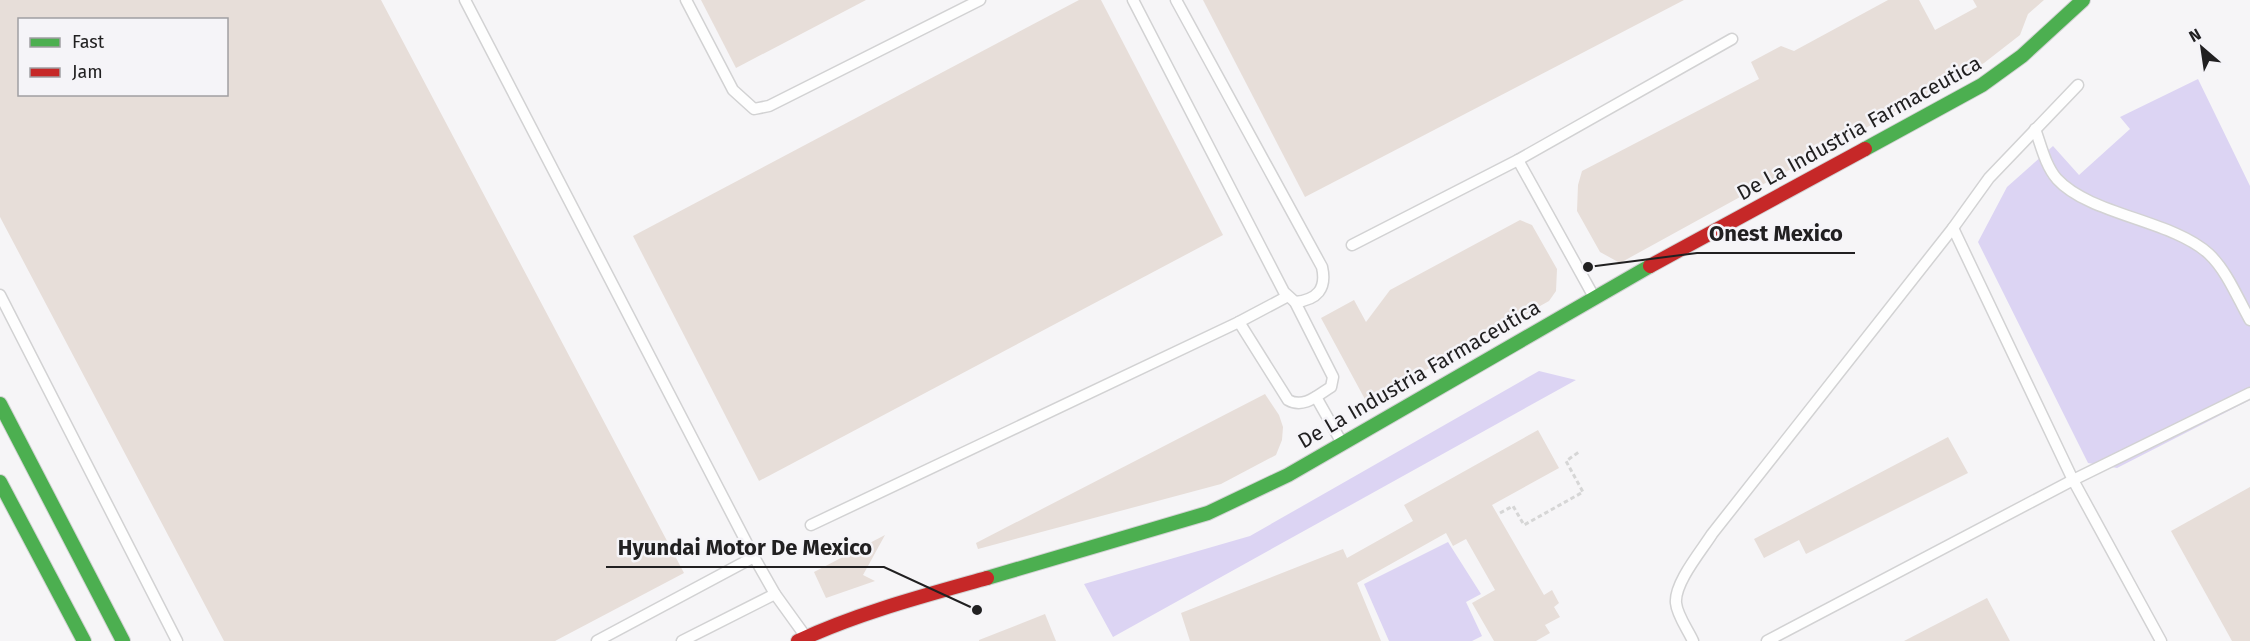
<svg xmlns="http://www.w3.org/2000/svg" width="2250" height="641" viewBox="0 0 2250 641" font-family="'Fira Sans',sans-serif">
<rect width="100%" height="100%" fill="#f6f5f7"/>
<!-- green -->
<g fill="#dcd4f3">
<path d="M2198 79 2250 186V400L2117 468 2088 463 1978 242 2007 187 2053 146 2079 175 2130 129 2120 117Z"/>
<path d="M1539 371 1576 380 1113 637 1084 584 1250 536Z"/>
<path d="M1448 542 1481 594 1466 602 1482 636 1472 641H1389L1364 584Z"/>
</g>
<!-- building -->
<g fill="#e7ded9" fill-rule="evenodd">
<path d="M0 0H381L684 573 555 641H224L0 217ZM20 20H226V94H20Z"/>
<path d="M701 0H866L736 68Z"/>
<path d="M1079 0H1101L1223 235 759 481 633 236Z"/>
<path d="M1203 0H1684L1305 197Z"/>
<path d="M1888 0H1919L1935 30 1977 7 1973 0H2044L2028 14 2020 35 1984 63 1620 263 1600 252 1577 211 1578 185 1582 171 1759 79 1751 62 1781 46 1794 51Z"/>
<path d="M1520 220 1532 225 1557 269 1556 291 1549 301 1367 403 1321 318 1354 300 1366 322 1390 290Z"/>
<path d="M1265 394 1279 415 1283 427 1282 440 1276 455 1221 484 978 549 976 543Z"/>
<path d="M1538 430 1559 468 1492 505 1544 595 1552 590 1559 603 1554 607 1560 617 1545 625 1550 633 1536 641H1494L1472 603 1495 590 1466 539 1453 546 1446 533 1357 583 1381 641H1190L1181 613 1343 549 1347 558 1413 521 1404 505Z"/>
<path d="M1948 437 1968 473 1806 554 1799 540 1764 558 1754 539Z"/>
<path d="M2250 487V641H2232L2171 531Z"/>
<path d="M885 535 863 575 875 581 826 598 814 572Z"/>
<path d="M1987 598 2010 641H1904Z"/>
<path d="M1045 614 1056 641H979V640Z"/>
</g>
<g fill="none" stroke-linecap="round" stroke-linejoin="round">
<defs>
<g id="lane">
<path d="M465 0 754 557 775 594 806 637"/>
<path d="M686 0 733 90 754 109 769 106 980 0"/>
<path d="M1133 0 1284 292 1295 302 1333 377 1331 387C1318 395 1304 409 1288 400L1239 322 1288 296"/>
<path d="M1176 0 1322 267C1327 289 1317 300 1295 302"/>
<path d="M2035 129C2041 145 2045 165 2057 179 2090 215 2172 220 2209 254 2227 271 2238 299 2250 320"/>
<path d="M1518 160 1594 297"/>
<path d="M1953 228 2073 480 2161 641"/>
<path d="M1352 245 1518 160 1732 39"/>
<path d="M0 295 177 641"/>
<path d="M1316 397 1342 443"/>
<path d="M811 525 1239 322"/>
<path d="M597 641 754 557"/>
<path d="M682 641 775 594"/>
<path d="M1693 641C1688 630 1677 615 1676 603 1674 583 1702 550 1712 534L1953 228 1989 178 2078 85"/>
<path d="M1767 641 2073 480 2250 393"/>
</g>
<g id="fast">
<path d="M1865 149 1982 85 2022 56 2083 0"/>
<path d="M0 404 123 641"/>
<path d="M0 482 84 641"/>
<path d="M987 578 1208 513 1288 475 1650 266"/>
</g>
<g id="jam">
<path d="M1650 266 1865 149"/>
<path d="M798 641C858 613 923 596 987 578"/>
</g>
</defs>
<!-- lane casing -->
<use href="#lane" stroke="#d2d2d3" stroke-width="13"/>
<!-- fast casing -->
<use href="#fast" stroke="#d2d2d3" stroke-width="16"/>
<!-- jam casing -->
<use href="#jam" stroke="#d2d2d3" stroke-width="16"/>
<!-- path -->
<path stroke="#d6d6d6" stroke-width="3" stroke-dasharray="4.5 3" stroke-linecap="butt" d="M1500 513 1513 506 1524 525 1583 492 1566 461 1579 452"/>
<!-- lane -->
<use href="#lane" stroke="#fefefe" stroke-width="10"/>
<!-- fast -->
<use href="#fast" stroke="#4caf50" stroke-width="14"/>
<!-- jam -->
<use href="#jam" stroke="#c62828" stroke-width="14"/>
</g>
<g text-anchor="middle" dominant-baseline="central" stroke-width="5" stroke-linejoin="round" paint-order="stroke">
<!-- street labels -->
<g font-size="21" fill="#212021" stroke="#f5f4f8">
<text transform="translate(1859 128) rotate(-29)">De La Industria Farmaceutica</text>
<text transform="translate(1419 374) rotate(-30)">De La Industria Farmaceutica</text>
</g>
</g>
<!-- callouts -->
<path fill="none" stroke="#212021" stroke-width="2" d="M1588 267L1697 253H1855M977 610L884 567H606"/>
<g fill="#212021" stroke="#f5f4f8" stroke-width="2">
<circle cx="1588" cy="267" r="6"/>
<circle cx="977" cy="610" r="6"/>
</g>
<g font-size="22" text-anchor="middle" font-weight="bold" fill="#212021" stroke="#f5f4f8" stroke-width="5" stroke-linejoin="round" paint-order="stroke">
<text x="1776" y="241">Onest Mexico</text>
<text x="745" y="555">Hyundai Motor De Mexico</text>
</g>
<!-- legend -->
<rect x="18" y="18" width="210" height="78" fill="#f5f4f8" stroke="#a09fa2" stroke-width="1.5"/>
<rect x="30" y="38" width="30" height="9" fill="#4caf50" stroke="#a09fa2" stroke-width="1.5"/>
<text x="72" y="48" font-size="18" fill="#212021">Fast</text>
<rect x="30" y="68" width="30" height="9" fill="#c62828" stroke="#a09fa2" stroke-width="1.5"/>
<text x="72" y="78" font-size="18" fill="#212021">Jam</text>
<!-- north arrow -->
<g transform="translate(2202 48) rotate(331)" stroke="#f5f4f8" stroke-width="4.5" paint-order="stroke">
<path d="M0-4.5L10 22L0 15L-10 22Z" fill="#212021"/>
<text y="-9" font-size="16" font-weight="bold" text-anchor="middle" fill="#212021">N</text>
</g>
</svg>
